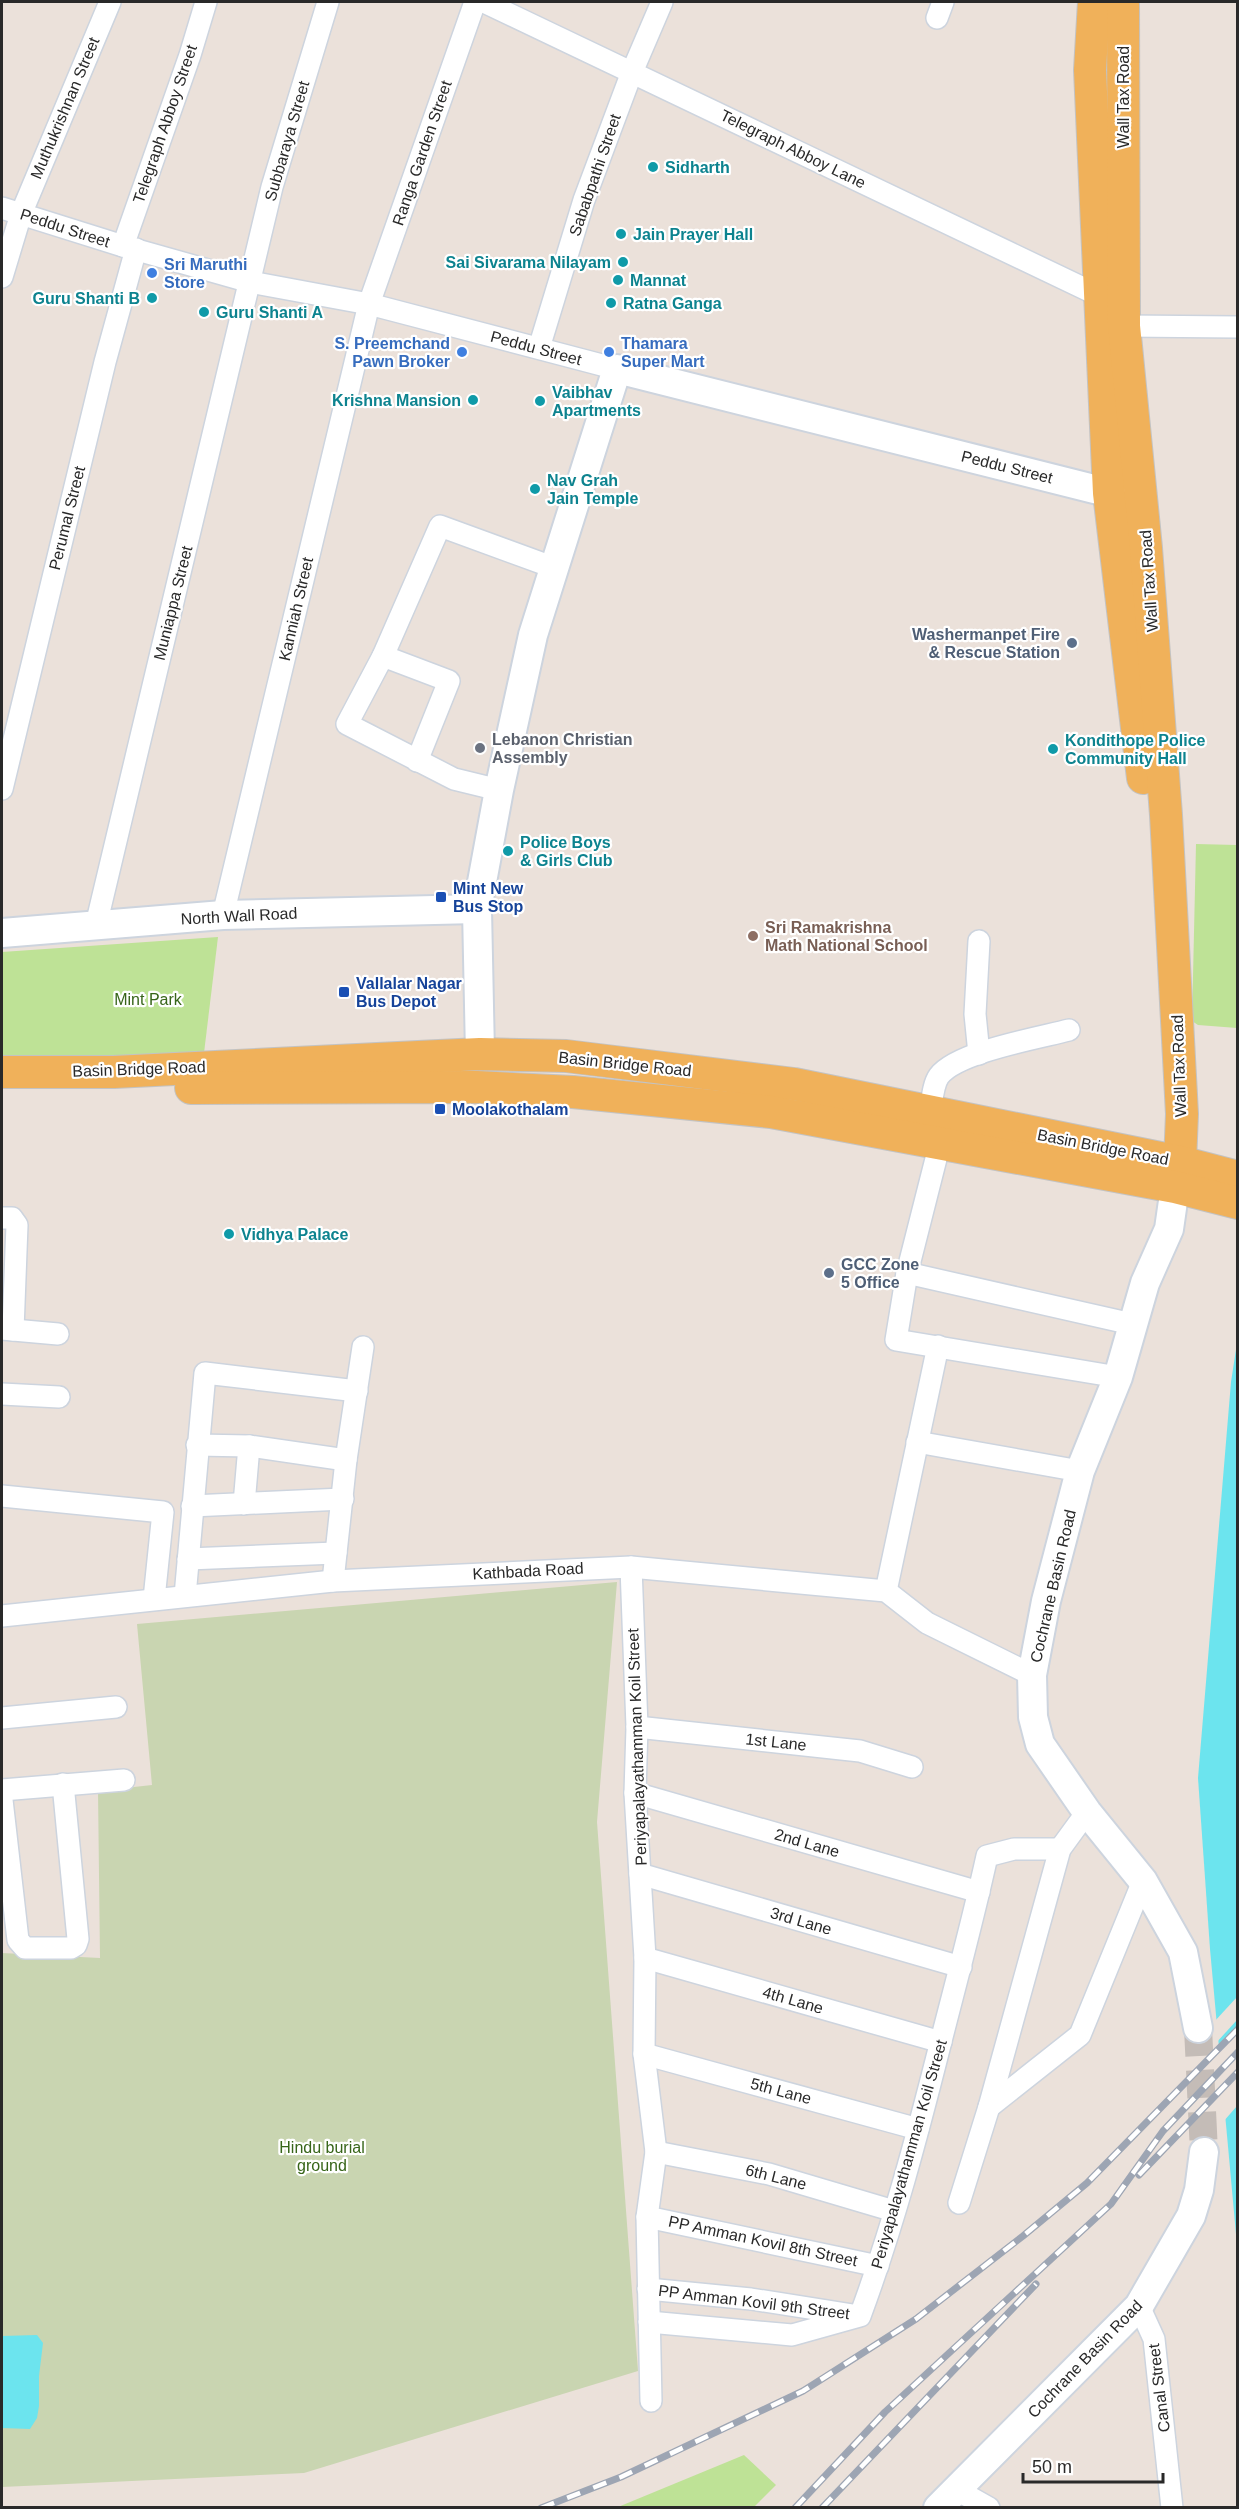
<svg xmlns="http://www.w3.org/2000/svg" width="1239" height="2509" viewBox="0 0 1239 2509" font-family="Arial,sans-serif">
<rect width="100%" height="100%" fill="#ebe1da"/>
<!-- green -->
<g fill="#bee296">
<path d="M1196 844 1237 845V1028L1198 1025 1192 1021Z"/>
<path d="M218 937 204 1053 70 1059H2V952Z"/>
<path d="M744 2455 776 2485 754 2507H618Z"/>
</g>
<!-- cemetery -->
<path fill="#c9d5b1" d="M617 1582 597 1822 638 2371 304 2473 2 2487V1953L100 1958 98 1791 152 1785 137 1624Z"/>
<!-- water -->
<g fill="#6ce4ee">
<path d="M1237 1343V2245L1210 1949 1198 1778 1231 1382Z"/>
<path d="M37 2335 43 2343 39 2376V2406L37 2418 30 2429 2 2428V2336Z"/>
</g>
<!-- pier -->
<g fill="#ebe1da">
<path d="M1237 1997V2020L1216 2043 1214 2022Z"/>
<path d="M1237 2030V2106L1223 2122 1217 2052Z"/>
</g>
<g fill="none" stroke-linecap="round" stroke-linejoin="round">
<!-- secondary-tunnel -->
<path stroke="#c4bcb7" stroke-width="28" stroke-dasharray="28 14" stroke-linecap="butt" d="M1198 2028 1204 2152"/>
<defs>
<g id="minor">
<path d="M484 2 1102 297"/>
<path d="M937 18 943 2"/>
<path d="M2 208 123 246 250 282 369 304 617 369"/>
<path d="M123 246 190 55 206 2"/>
<path d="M2 277 21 214 110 2"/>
<path d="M1124 326 1238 327"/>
<path d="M539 348 584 200 632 72 662 2"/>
<path d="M383 656 449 681 417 761"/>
<path d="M2 789 105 362 136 249"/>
<path d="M499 790 454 779 347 724 383 656 440 526 555 568"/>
<path d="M223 915 369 304 475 2"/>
<path d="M96 925 272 187 328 2"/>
<path d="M979 1054 975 1014 979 941"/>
<path d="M930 1112C932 1101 933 1084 939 1076 957 1052 1038 1038 1069 1030"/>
<path d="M940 1143 907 1273 896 1340 1118 1377"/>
<path d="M2 1218H12L17 1225 13 1330"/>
<path d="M907 1273 1132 1324"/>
<path d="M2 1329 58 1334"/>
<path d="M2 1394 59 1397"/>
<path d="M917 1442 1080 1471"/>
<path d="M197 1445 249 1446 346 1460"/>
<path d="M2 1496 163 1512 154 1599"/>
<path d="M244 1504 249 1446"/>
<path d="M192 1506 343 1499"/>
<path d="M188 1559 336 1553"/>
<path d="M631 1567 637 1727 635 1793 645 1958 644 2054 656 2152 647 2217 651 2401"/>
<path d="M333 1581 346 1460 363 1347"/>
<path d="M886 1591 938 1346"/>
<path d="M185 1596 205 1373 357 1391"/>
<path d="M2 1616 333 1581 631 1567 886 1591 927 1623 1032 1675"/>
<path d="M2 1718 116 1707"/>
<path d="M637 1727 860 1751 912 1767"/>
<path d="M2 1790 124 1780"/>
<path d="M635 1793 979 1892"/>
<path d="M2 1800 18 1940 25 1948H71L76 1945 78 1939 63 1784"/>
<path d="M640 1874 961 1967"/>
<path d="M645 1958 941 2042"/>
<path d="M644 2054 918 2129"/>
<path d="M989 2107 1080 2035 1143 1881"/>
<path d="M656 2152 769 2174 894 2211"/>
<path d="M959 2203 989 2107 1060 1849 1087 1812"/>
<path d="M647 2217 878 2266"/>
<path d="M648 2289 751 2299 853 2315"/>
<path d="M1139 2306 1154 2339 1172 2508"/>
<path d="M649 2322 792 2335 860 2316C893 2227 917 2136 940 2045 956 1982 973 1920 987 1856L1014 1849H1060"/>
<path d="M957 2490 989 2508"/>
</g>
<g id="secondary">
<path d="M2 933 223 915 477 909"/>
<path d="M480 1054 477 909 499 790 533 635 617 369 1102 491 1132 494"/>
<path d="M1175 1187 1169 1229 1145 1283 1118 1377 1080 1471 1046 1601 1032 1675 1033 1717 1040 1744 1087 1812 1143 1881 1183 1952 1198 2028"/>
<path d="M938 2508 1139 2306 1191 2216 1199 2190 1204 2152"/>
</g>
<g id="primary">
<path d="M1094 2 1090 70 1109 493 1143 778"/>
<path d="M1123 2 1124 326 1146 548 1166 815 1182 1114 1180 1162 1176 1183"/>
<path d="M2 1072H114L480 1054 566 1056 794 1084 1180 1162 1238 1177"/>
<path d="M191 1088 476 1087 573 1092 771 1112 1175 1187 1238 1203"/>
</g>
</defs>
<!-- minor casing -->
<use href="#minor" stroke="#cdd4de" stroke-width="24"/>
<!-- secondary casing -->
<use href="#secondary" stroke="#cdd4de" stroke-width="32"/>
<!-- primary casing -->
<use href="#primary" stroke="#c3c3c3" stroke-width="34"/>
<!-- minor -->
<use href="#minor" stroke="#fff" stroke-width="21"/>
<!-- secondary -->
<use href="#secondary" stroke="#fff" stroke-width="28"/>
<!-- primary -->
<use href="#primary" stroke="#f0b15a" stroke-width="32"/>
<defs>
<g id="rail">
<path d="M1139 2175 1238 2072"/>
<path d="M541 2508 621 2477 803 2391 916 2319 1023 2236 1087 2183 1238 2029"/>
<path d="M795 2508 885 2412 1111 2204 1163 2131 1238 2052"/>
<path d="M822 2508 1036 2284"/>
</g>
</defs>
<!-- rail casing -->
<use href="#rail" stroke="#9da5b3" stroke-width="7"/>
<!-- rail -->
<use href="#rail" stroke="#fff" stroke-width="4.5" stroke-dasharray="14" stroke-linecap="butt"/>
</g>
<!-- markers -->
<g fill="#0f9aa8" stroke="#fff" stroke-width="2">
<circle cx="653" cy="167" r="6"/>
<circle cx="621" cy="234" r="6"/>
<circle cx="623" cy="262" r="6"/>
<circle cx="618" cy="280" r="6"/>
<circle cx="152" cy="298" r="6"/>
<circle cx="611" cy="303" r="6"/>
<circle cx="204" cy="312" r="6"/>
<circle cx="473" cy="400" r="6"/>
<circle cx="540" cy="401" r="6"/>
<circle cx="535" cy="489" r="6"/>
<circle cx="1053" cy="749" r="6"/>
<circle cx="508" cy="851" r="6"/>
<circle cx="229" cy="1234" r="6"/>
</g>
<g fill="#3f7fe0" stroke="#fff" stroke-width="2">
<circle cx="152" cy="273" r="6"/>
<circle cx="462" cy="352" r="6"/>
<circle cx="609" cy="352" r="6"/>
</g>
<g fill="#5c6f8a" stroke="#fff" stroke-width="2">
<circle cx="1072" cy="643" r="6"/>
<circle cx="829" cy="1273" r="6"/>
</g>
<circle fill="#6b7280" stroke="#fff" stroke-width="2" cx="480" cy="748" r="6"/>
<g fill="#1a4fb4" stroke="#fff" stroke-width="2">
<rect x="435" y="891" width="12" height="12" rx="3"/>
<rect x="338" y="986" width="12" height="12" rx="3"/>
<rect x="434" y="1103" width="12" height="12" rx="3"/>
</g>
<circle fill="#8d6e63" stroke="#fff" stroke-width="2" cx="753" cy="936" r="6"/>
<g text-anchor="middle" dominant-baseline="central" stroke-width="4.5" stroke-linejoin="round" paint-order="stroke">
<!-- street labels -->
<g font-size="16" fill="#292929" stroke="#fff">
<text transform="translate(1123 97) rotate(-90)">Wall Tax Road</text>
<text transform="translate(65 108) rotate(-67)">Muthukrishnan Street</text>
<text transform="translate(165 124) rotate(-71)">Telegraph Abboy Street</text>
<text transform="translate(287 141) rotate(-74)">Subbaraya Street</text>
<text transform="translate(793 149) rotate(26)">Telegraph Abboy Lane</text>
<text transform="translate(422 153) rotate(-71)">Ranga Garden Street</text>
<text transform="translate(595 175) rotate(-71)">Sababpathi Street</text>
<text transform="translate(65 228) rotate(18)">Peddu Street</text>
<text transform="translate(536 348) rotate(15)">Peddu Street</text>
<text transform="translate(1007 467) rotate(14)">Peddu Street</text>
<text transform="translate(67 518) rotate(-76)">Perumal Street</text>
<text transform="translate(1149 581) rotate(-94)">Wall Tax Road</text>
<text transform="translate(173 603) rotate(-76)">Muniappa Street</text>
<text transform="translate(296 609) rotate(-77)">Kanniah Street</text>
<text transform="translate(239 916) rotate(-3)">North Wall Road</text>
<text transform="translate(625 1064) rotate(6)">Basin Bridge Road</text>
<text transform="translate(1179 1066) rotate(-92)">Wall Tax Road</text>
<text transform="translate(139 1069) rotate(-2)">Basin Bridge Road</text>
<text transform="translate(1103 1147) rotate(11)">Basin Bridge Road</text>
<text transform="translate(528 1571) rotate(-3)">Kathbada Road</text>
<text transform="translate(1053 1586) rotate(-77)">Cochrane Basin Road</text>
<text transform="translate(776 1742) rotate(6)">1st Lane</text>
<text transform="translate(637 1747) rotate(-92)">Periyapalayathamman Koil Street</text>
<text transform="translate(807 1843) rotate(16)">2nd Lane</text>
<text transform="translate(801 1921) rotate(16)">3rd Lane</text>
<text transform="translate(793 2000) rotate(16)">4th Lane</text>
<text transform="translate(781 2091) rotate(15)">5th Lane</text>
<text transform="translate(909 2154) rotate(-74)">Periyapalayathamman Koil Street</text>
<text transform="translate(776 2177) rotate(14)">6th Lane</text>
<text transform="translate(763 2241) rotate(12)">PP Amman Kovil 8th Street</text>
<text transform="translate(754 2302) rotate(7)">PP Amman Kovil 9th Street</text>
<text transform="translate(1085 2359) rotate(-46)">Cochrane Basin Road</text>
<text transform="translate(1159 2388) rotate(-97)">Canal Street</text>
</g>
<!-- culture labels -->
<g font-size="16" font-weight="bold" fill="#0d838f" stroke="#fff" text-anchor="start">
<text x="665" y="167">Sidharth</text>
<text x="633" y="234">Jain Prayer Hall</text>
<text x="611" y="262" text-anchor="end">Sai Sivarama Nilayam</text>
<text x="630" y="280">Mannat</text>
<text x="140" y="298" text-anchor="end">Guru Shanti B</text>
<text x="623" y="303">Ratna Ganga</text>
<text x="216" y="312">Guru Shanti A</text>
<text x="552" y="392">Vaibhav<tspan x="552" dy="18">Apartments</tspan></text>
<text x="461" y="400" text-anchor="end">Krishna Mansion</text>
<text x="547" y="480">Nav Grah<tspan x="547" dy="18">Jain Temple</tspan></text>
<text x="1065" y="740">Kondithope Police<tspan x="1065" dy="18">Community Hall</tspan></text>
<text x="520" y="842">Police Boys<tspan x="520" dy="18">&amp; Girls Club</tspan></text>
<text x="241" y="1234">Vidhya Palace</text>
</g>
<!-- shop labels -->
<g font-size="16" font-weight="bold" fill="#366cbe" stroke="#fff" text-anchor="start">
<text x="164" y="264">Sri Maruthi<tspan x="164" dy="18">Store</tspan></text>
<text x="450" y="343" text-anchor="end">S. Preemchand<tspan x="450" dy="18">Pawn Broker</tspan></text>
<text x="621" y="343">Thamara<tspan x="621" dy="18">Super Mart</tspan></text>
</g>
<!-- service labels -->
<g font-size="16" font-weight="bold" fill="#4e5e75" stroke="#fff" text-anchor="end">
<text x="1060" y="634">Washermanpet Fire<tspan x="1060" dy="18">&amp; Rescue Station</tspan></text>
<text x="841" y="1264" text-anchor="start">GCC Zone<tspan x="841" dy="18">5 Office</tspan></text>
</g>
<!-- worship labels -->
<g font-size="16" font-weight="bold" fill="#5b616d" stroke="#fff" text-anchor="start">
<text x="492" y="739">Lebanon Christian<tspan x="492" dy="18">Assembly</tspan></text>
</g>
<!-- transit labels -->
<g font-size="16" font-weight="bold" fill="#164399" stroke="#fff" text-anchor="start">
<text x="453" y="888">Mint New<tspan x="453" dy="18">Bus Stop</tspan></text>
<text x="356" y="983">Vallalar Nagar<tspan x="356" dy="18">Bus Depot</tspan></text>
<text x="452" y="1109">Moolakothalam</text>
</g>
<!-- education labels -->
<g font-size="16" font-weight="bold" fill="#785e54" stroke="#fff" text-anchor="start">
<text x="765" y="927">Sri Ramakrishna<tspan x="765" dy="18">Math National School</tspan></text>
</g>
<!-- park labels -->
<g font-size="16" fill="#376519" stroke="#fff">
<text x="148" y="999">Mint Park</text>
<text x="322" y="2147">Hindu burial<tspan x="322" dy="18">ground</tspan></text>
</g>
</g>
<!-- border -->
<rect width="1239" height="2509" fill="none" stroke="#292929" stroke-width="6"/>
<!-- scale -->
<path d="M1023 2473v9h140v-9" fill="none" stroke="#292929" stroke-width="3"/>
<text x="1032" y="2473" font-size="18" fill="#292929" stroke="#ffffff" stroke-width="4.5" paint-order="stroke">50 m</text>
</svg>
